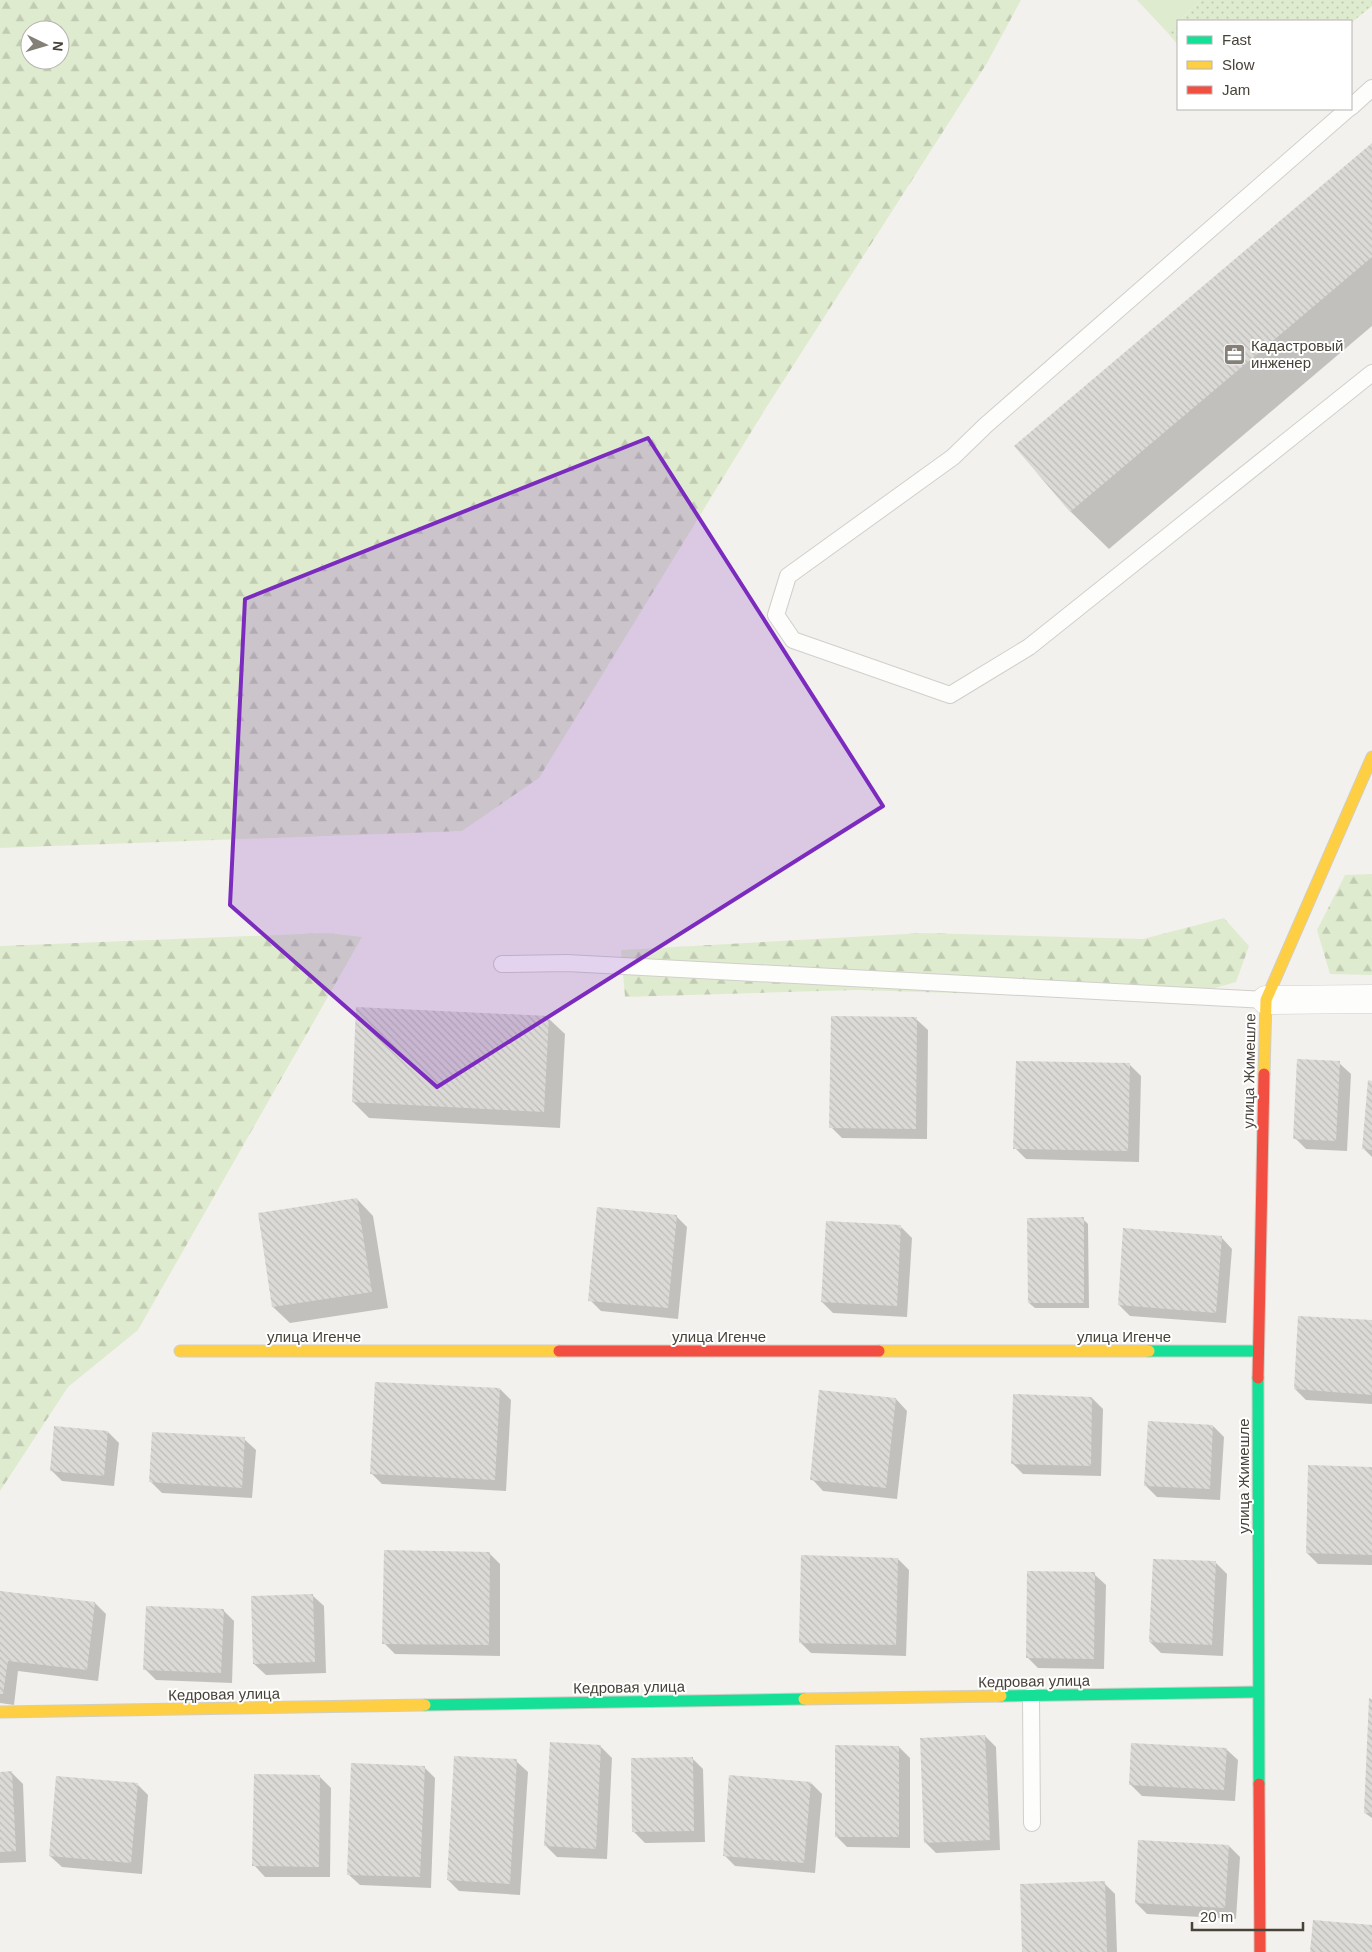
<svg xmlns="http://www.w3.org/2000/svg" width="1372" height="1952" viewBox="0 0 1372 1952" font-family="Arial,sans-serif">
<defs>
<pattern id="grass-dots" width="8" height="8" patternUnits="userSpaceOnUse" patternTransform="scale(1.25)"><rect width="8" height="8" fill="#dfebcf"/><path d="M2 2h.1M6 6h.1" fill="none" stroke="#c1cbb2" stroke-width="1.8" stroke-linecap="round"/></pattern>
<pattern id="forest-firs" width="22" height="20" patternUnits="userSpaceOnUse" patternTransform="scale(1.25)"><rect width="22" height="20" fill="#dfebcf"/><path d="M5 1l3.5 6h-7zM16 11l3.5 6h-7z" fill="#c1cbb2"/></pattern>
<pattern id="building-back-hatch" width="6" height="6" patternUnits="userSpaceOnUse" patternTransform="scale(1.25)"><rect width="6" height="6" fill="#dcdad6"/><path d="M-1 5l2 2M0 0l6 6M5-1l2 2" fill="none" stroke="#bebcb8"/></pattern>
</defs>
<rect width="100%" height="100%" fill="#f3f1ed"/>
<!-- grass -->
<g fill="url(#grass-dots)">
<path d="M1201 0H1372V6L1351 23V21H1179Z"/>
<path d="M1178 21V45L1167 32Z"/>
</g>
<!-- forest -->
<g fill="url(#forest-firs)" fill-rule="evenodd">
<path d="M0 0H1021L987 63 764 411 539 778 462 831 0 848ZM30 30H60V60H30Z"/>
<path d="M1372 874V975L1330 974 1317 930 1345 875Z"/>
<path d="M1224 918 1249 946 1236 982 1174 1000 857 990 625 997 621 950 924 933 1143 939Z"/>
<path d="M327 933 362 937 138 1330 68 1387 0 1491V946Z"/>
</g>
<!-- garden -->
<path fill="#dfebcf" d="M1137 0H1201L1167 32Z"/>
<!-- shadow -->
<g fill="#0003">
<path d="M1372 145V326L1109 549 1071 512 1016 446Z"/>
<path d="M548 1018 565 1034 560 1128 369 1118 353 1102Z"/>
<path d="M916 1019 928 1030 927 1139 842 1138 831 1127Z"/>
<path d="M1339 1063 1351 1074 1347 1151 1306 1149 1295 1138Z"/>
<path d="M1130 1065 1141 1076 1139 1162 1026 1159 1015 1148Z"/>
<path d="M1372 1082V1157L1363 1148Z"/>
<path d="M357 1199 373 1216 388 1308 290 1323 273 1307Z"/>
<path d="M676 1216 687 1227 678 1319 601 1311 590 1300Z"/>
<path d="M1083 1219 1088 1224 1089 1308H1035L1029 1303Z"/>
<path d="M901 1227 912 1238 907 1317 833 1313 822 1302Z"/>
<path d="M1221 1237 1232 1249 1226 1323 1130 1316 1119 1305Z"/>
<path d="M1372 1321V1404L1306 1400 1295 1389Z"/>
<path d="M500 1389 511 1400 506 1491 382 1484 371 1473Z"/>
<path d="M1092 1398 1103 1409 1101 1476 1023 1474 1012 1463Z"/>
<path d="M896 1399 907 1411 897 1499 823 1491 812 1479Z"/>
<path d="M1213 1426 1224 1437 1220 1500 1157 1497 1146 1486Z"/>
<path d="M108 1432 119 1443 114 1486 62 1481 51 1470Z"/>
<path d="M244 1439 256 1450 252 1498 162 1493 151 1482Z"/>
<path d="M1372 1469V1565L1318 1564 1307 1553Z"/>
<path d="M489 1553 500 1564V1656L395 1654 384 1643Z"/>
<path d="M898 1559 909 1570 906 1656 811 1653 800 1642Z"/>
<path d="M1216 1563 1227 1574 1223 1656 1161 1653 1150 1642Z"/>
<path d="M1094 1574 1106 1585 1104 1669 1038 1668 1027 1657Z"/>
<path d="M0 1592 95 1603 106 1614 98 1681 18 1671 14 1705 0 1703Z"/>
<path d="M312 1595 324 1606 326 1673 266 1675 254 1664Z"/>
<path d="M223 1610 234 1621 232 1683 156 1680 145 1669Z"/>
<path d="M1372 1700V1818L1365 1813Z"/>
<path d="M985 1736 996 1747 1000 1850 936 1853 925 1842Z"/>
<path d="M601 1747 612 1758 607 1859 557 1857 546 1846Z"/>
<path d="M899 1747 910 1758V1848L847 1847 836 1836Z"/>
<path d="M1226 1749 1238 1760 1235 1801 1142 1796 1131 1785Z"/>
<path d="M692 1758 703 1769 705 1842 645 1843 634 1832Z"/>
<path d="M516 1761 528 1772 520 1895 459 1891 448 1880Z"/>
<path d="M424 1767 435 1778 431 1888 360 1885 348 1874Z"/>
<path d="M0 1773H12L23 1784 26 1862 0 1863Z"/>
<path d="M320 1777 331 1788 330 1877H265L254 1865Z"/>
<path d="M811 1783 822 1794 815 1873 735 1866 724 1855Z"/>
<path d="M137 1784 148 1795 142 1874 62 1867 50 1856Z"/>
<path d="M1229 1846 1240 1857 1236 1919 1147 1914 1136 1903Z"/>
<path d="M1104 1883 1115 1894 1117 1952H1024Z"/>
</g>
<!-- building -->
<g fill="url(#building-back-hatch)">
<path d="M1372 143V257L1070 512 1014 446Z"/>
<path d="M356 1007 549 1016 544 1112 352 1102Z"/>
<path d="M831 1016 917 1017 916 1129 829 1128Z"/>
<path d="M1297 1059 1340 1061 1336 1141 1293 1139Z"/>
<path d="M1016 1061 1130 1063 1128 1151 1013 1149Z"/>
<path d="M1368 1080 1372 1081V1150L1362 1149Z"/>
<path d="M357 1198 372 1292 272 1307 258 1213Z"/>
<path d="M597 1207 677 1215 668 1308 588 1301Z"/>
<path d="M1084 1217V1303H1028L1027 1218Z"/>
<path d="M826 1221 901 1225 897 1306 821 1302Z"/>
<path d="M1123 1228 1222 1236 1216 1313 1118 1305Z"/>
<path d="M1298 1316 1372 1320V1395L1294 1389Z"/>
<path d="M375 1382 500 1388 495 1480 370 1474Z"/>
<path d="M819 1390 896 1398 886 1488 810 1480Z"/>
<path d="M1013 1394 1092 1397 1091 1466 1011 1464Z"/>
<path d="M1148 1421 1213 1425 1210 1489 1144 1486Z"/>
<path d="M54 1426 108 1431 104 1476 50 1471Z"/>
<path d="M152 1432 245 1437 242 1488 149 1482Z"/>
<path d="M1308 1465 1372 1467V1555L1306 1553Z"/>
<path d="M384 1550 490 1552 489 1645 382 1644Z"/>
<path d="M801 1555 898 1558 896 1645 799 1643Z"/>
<path d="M1153 1559 1216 1561 1212 1645 1149 1642Z"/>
<path d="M1027 1571 1095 1572 1094 1659 1026 1658Z"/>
<path d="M0 1591 95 1602 87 1670 8 1661 3 1694H0Z"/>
<path d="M313 1594 315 1662 253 1664 251 1596Z"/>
<path d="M146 1606 224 1609 221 1673 143 1670Z"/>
<path d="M1369 1698 1372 1699V1813H1364Z"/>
<path d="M985 1735 990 1840 924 1843 920 1738Z"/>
<path d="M550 1742 601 1745 596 1849 544 1846Z"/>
<path d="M1131 1743 1227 1748 1224 1790 1129 1785Z"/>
<path d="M835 1745 899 1746V1837H835Z"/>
<path d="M454 1756 517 1759 510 1884 447 1880Z"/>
<path d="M693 1757 694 1831 632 1832 631 1758Z"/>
<path d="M351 1763 425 1766 420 1877 347 1875Z"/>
<path d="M12 1771 16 1851 0 1852V1772Z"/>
<path d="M254 1774 320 1775 319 1867 252 1866Z"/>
<path d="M729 1775 811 1782 804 1863 723 1856Z"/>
<path d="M56 1776 138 1783 131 1863 49 1856Z"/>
<path d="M1138 1840 1229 1845 1225 1908 1135 1903Z"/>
<path d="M1105 1881 1107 1952H1022L1020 1884Z"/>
<path d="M1313 1920 1372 1925V1952H1310Z"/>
</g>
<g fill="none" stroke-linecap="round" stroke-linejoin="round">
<defs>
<g id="lane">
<path d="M1351 107 1372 88"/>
<path d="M1348 109 986 425 953 457 788 576 776 615 793 640 950 695 1029 647 1372 373"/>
<path d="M502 964 567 963 1266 1000"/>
<path d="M1031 1696 1032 1823"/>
</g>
<path id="street" d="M1266 1000 1372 999"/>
<g id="fast">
<path d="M1149 1351H1258"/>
<path d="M1258 1378 1259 1784"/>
<path d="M1001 1696 1258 1692"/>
<path d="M425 1705 804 1699"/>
</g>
<g id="slow">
<path d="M1264 1074 1266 1000 1372 757"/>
<path d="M180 1351H559"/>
<path d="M879 1351H1149"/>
<path d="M804 1699 1001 1696"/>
<path d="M0 1712 425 1705"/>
</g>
<g id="jam">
<path d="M559 1351H879"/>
<path d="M1258 1378 1264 1074"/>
<path d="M1259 1784 1260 1952"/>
</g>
</defs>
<!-- lane casing -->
<use href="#lane" stroke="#d1cfcb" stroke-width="18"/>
<!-- street casing -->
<use href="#street" stroke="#d1cfcb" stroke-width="29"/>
<!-- fast casing -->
<use href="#fast" stroke="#d1cec4" stroke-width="13"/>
<!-- slow casing -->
<use href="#slow" stroke="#d1cec4" stroke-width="13"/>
<!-- jam casing -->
<use href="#jam" stroke="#d1cec4" stroke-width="13"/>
<!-- lane -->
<use href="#lane" stroke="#fdfdfc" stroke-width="16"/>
<!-- street -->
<use href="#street" stroke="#fdfdfc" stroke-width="28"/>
<!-- fast -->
<use href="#fast" stroke="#16e098" stroke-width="11"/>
<!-- slow -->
<use href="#slow" stroke="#ffcf43" stroke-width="11"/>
<!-- jam -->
<use href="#jam" stroke="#f24e42" stroke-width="11"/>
</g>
<!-- marked area -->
<path fill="#7b2cbf" fill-opacity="0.2" stroke="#7b2cbf" stroke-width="4" stroke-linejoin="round" d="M648 438 883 806 437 1087 230 905 245 599Z"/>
<!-- icons -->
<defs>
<symbol id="office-square" viewBox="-11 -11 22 22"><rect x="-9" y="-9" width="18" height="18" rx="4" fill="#848078" stroke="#fff"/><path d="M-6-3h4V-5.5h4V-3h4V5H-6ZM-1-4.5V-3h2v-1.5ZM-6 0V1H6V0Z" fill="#fff"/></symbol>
</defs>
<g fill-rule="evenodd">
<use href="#office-square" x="1222" y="342" width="25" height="25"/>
</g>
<g text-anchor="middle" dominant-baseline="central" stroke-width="4" stroke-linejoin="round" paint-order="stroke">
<!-- poi labels -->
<g font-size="15" fill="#484339" stroke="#fff" text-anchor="start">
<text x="1251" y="345">Кадастровый<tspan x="1251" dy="17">инженер</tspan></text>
</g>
<!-- street labels -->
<g font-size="15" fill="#484339" stroke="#fff">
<text transform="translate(1249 1071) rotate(-89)">улица Жимешле</text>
<text x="314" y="1336">улица Игенче</text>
<text x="719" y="1336">улица Игенче</text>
<text x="1124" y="1336">улица Игенче</text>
<text transform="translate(1243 1476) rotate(-90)">улица Жимешле</text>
<text transform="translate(1034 1681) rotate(-1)">Кедровая улица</text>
<text transform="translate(629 1687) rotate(-1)">Кедровая улица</text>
<text transform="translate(224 1694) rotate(-1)">Кедровая улица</text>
</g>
</g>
<!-- legend -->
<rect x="1177" y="20" width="175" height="90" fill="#ffffff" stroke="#b6b4b0"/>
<rect x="1187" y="36" width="25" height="8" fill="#16e098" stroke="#b6b4b0"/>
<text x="1222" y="45" font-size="15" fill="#484339">Fast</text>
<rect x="1187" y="61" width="25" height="8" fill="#ffcf43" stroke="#b6b4b0"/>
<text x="1222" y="70" font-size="15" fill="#484339">Slow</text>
<rect x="1187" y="86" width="25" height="8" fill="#f24e42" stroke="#b6b4b0"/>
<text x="1222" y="95" font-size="15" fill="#484339">Jam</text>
<!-- north arrow -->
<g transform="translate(45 45) rotate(95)"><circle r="24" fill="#ffffff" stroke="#b6b4b0"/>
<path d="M0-4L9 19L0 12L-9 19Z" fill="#848078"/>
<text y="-8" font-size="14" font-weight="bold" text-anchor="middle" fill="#484339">N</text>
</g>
<!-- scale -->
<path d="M1192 1922v8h111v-8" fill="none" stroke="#484339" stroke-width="2.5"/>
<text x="1200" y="1922" font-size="15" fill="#484339" stroke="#ffffff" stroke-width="4" paint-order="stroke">20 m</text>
</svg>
